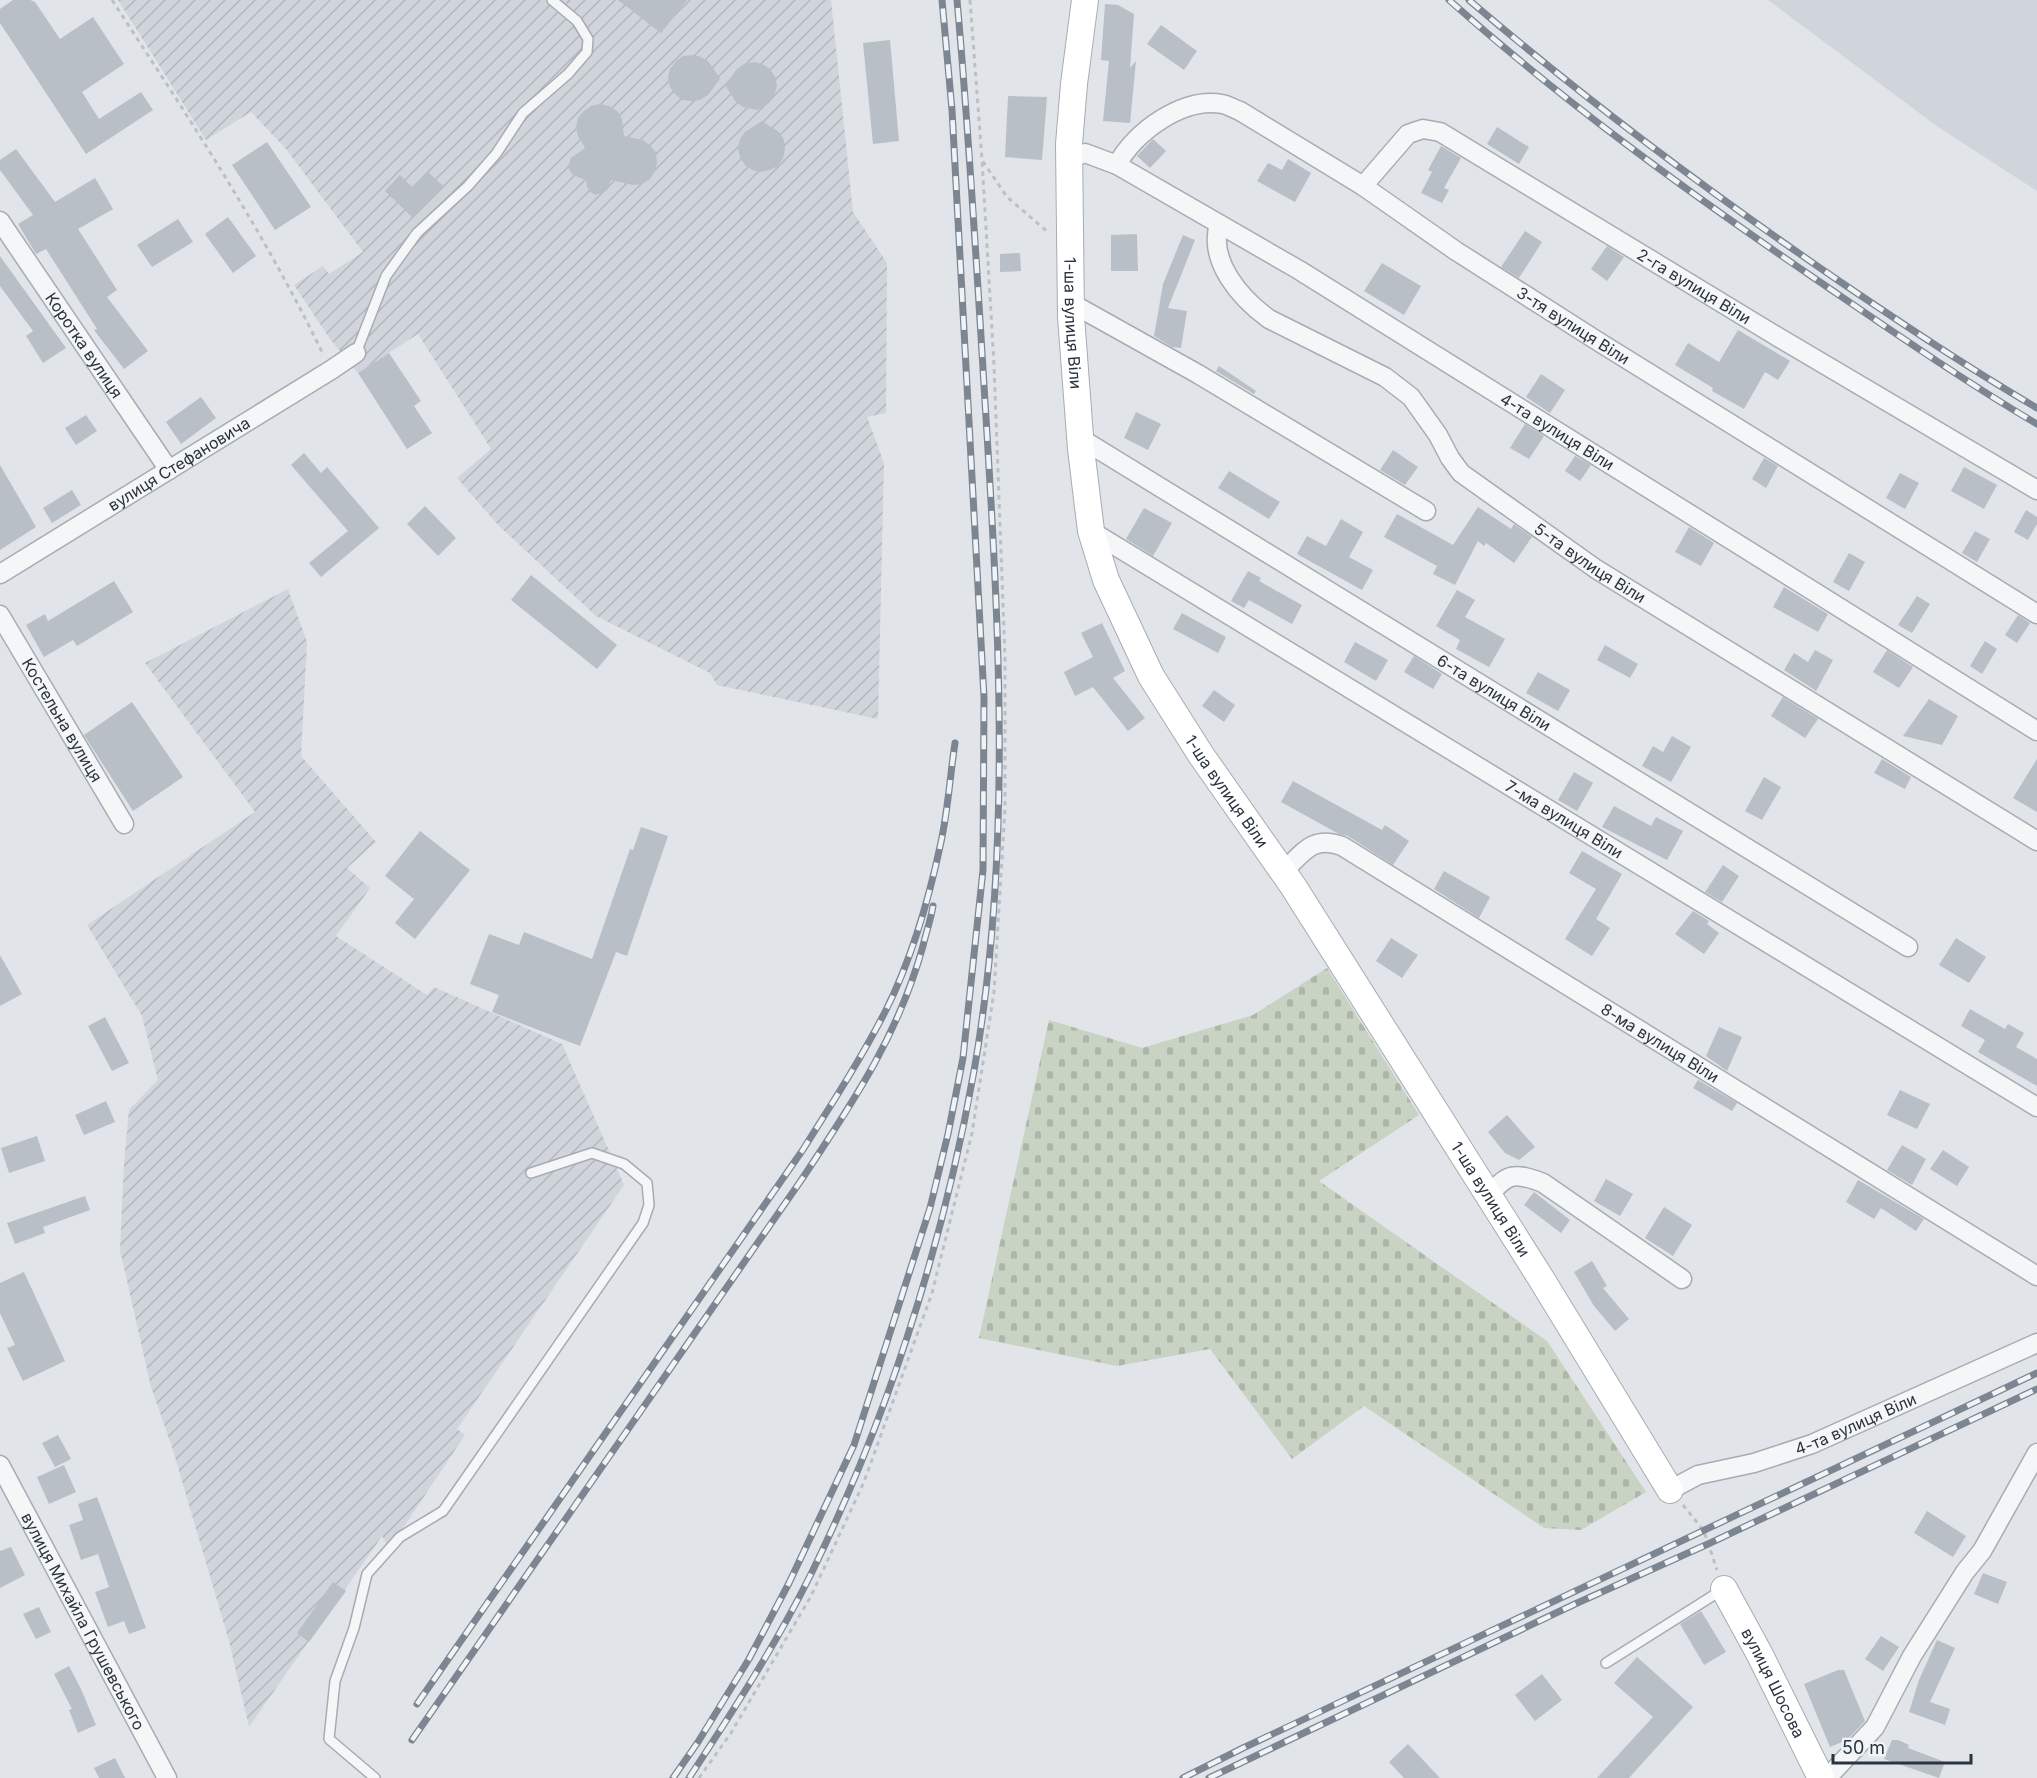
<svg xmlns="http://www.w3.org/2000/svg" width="2037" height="1778" viewBox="0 0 2037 1778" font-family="Inter,sans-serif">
<defs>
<pattern id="industrial-furrows" width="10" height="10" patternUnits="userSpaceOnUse" patternTransform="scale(1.5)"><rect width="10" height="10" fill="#d0d5db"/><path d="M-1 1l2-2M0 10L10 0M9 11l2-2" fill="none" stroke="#b3b7bd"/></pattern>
<pattern id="cemetery-stones" width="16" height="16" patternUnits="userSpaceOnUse" patternTransform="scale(1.5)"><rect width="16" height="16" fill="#c8d3c3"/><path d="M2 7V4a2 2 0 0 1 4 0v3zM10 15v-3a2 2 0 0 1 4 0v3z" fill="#acb6a9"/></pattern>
</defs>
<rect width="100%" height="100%" fill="#e1e5e9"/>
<!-- built -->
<path fill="#d0d5db" d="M1768 0H2037V191L1938 127Z"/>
<!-- industrial -->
<g fill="url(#industrial-furrows)">
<path d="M118 0H831L853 212 887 263 886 413 867 417 884 463 878 719 717 685 710 673 596 616 499 526 457 478 491 449 418 334 358 373 330 339 294 285 323 266 329 274 363 252 286 149 251 112 206 140Z"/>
<path d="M288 589 307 642 301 756 376 842 347 868 370 888 336 936 427 995 434 987 562 1044 624 1185 457 1429 465 1435 389 1549 382 1536 249 1727 229 1641 172 1447 151 1387 120 1250 124 1164 129 1110 158 1080 142 1016 87 925 255 812 145 663Z"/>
</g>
<!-- cemetery -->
<path fill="url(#cemetery-stones)" d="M1327 968 1419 1115 1319 1181 1547 1341 1646 1492 1581 1530 1544 1528 1364 1406 1292 1459 1210 1349 1117 1366 979 1338 1049 1020 1142 1048 1253 1015Z"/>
<!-- building -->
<g fill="#b9bfc6">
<path d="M13 0H30L35 2 60 39 93 17 124 64 82 92 99 119 141 92 153 110 86 154 0 23V9Z"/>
<path d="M618 0H687L661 33Z"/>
<path d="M1105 4 1118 5 1134 14 1130 68 1136 61 1130 123 1103 121 1109 61 1101 60Z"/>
<path d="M1161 25 1197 51 1184 70 1147 44Z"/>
<path d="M890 40 899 141 873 144 863 43Z"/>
<path d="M693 55 701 57 709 62 720 79 708 95 700 100 691 101 682 100 675 94 670 87 668 77 670 69 676 61 683 56Z"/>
<path d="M754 62 762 64 770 69 775 77 777 86 774 95 769 103 757 110 743 107 736 102 725 85 737 69 744 64Z"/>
<path d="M1008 96 1047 97 1042 160 1005 157Z"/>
<path d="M600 104 609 106 617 111 622 119 624 136 643 140 651 146 656 153 657 162 655 171 650 179 642 184 633 185 611 180 607 190 596 195 590 192 587 187 586 180 573 175 569 170V164L571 158 585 148 578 136 576 127 578 118 584 111 591 106Z"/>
<path d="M762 121 779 132 784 140 785 149 783 158 778 166 770 170 761 172 752 170 745 165 740 157 738 148 740 139 745 132Z"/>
<path d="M1497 127 1529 147 1519 164 1487 144Z"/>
<path d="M1153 139 1166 151 1150 168 1137 156Z"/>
<path d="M267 142 311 207 275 230 232 165Z"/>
<path d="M1441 146 1461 158 1444 188 1449 190 1442 203 1421 193 1432 172 1428 170Z"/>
<path d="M16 149 55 202 95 178 113 209 78 229 117 290 107 297 148 351 124 369 94 330 97 329 46 249 36 254 18 224 33 215 0 170V160Z"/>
<path d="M1288 159 1311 173 1295 202 1257 181 1268 163 1282 170Z"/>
<path d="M428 172 443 186 412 217 385 191 400 175 412 187Z"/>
<path d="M228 217 256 256 233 273 205 234Z"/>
<path d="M178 219 193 242 152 267 137 245Z"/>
<path d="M1525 231 1542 242 1519 278 1501 267Z"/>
<path d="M1137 234 1138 271H1111V235Z"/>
<path d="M1183 235 1195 240 1168 308 1187 311 1181 348 1172 347 1154 336 1163 284Z"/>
<path d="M1607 246 1624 257 1607 281 1591 269Z"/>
<path d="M1020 253 1021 271 1000 272V254Z"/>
<path d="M0 256 66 348 43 363 26 336 33 331 0 286Z"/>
<path d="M1382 263 1421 286 1404 315 1364 291Z"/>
<path d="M1738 330 1790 361 1778 380 1765 372 1744 409 1712 391 1713 388 1675 365 1688 343 1719 362Z"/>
<path d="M389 353 421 401 414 406 432 433 407 449 358 373Z"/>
<path d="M1219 366 1256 391 1254 394 1216 371Z"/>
<path d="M1541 374 1565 390 1550 413 1526 397Z"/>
<path d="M201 397 216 418 181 444 166 422Z"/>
<path d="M1136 412 1161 424 1148 450 1124 438Z"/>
<path d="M86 415 97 431 76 445 65 428Z"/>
<path d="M1525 424 1544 436 1529 459 1510 448Z"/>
<path d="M1393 450 1418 467 1405 485 1380 470Z"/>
<path d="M304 453 321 473 327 467 379 528 321 577 309 563 348 531 291 465Z"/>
<path d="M1575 456 1591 465 1580 481 1565 471Z"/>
<path d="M1764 458 1778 466 1766 488 1752 479Z"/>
<path d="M0 465 36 527 0 550Z"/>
<path d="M1964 467 1997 485 1984 509 1951 491Z"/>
<path d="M1229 471 1280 502 1269 519 1218 488Z"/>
<path d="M1900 473 1919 483 1905 509 1886 498Z"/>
<path d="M72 490 81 505 52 523 43 508Z"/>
<path d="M425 506 456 538 438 556 407 524Z"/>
<path d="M1478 507 1511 529 1514 524 1532 537 1514 563 1486 543 1484 546 1478 541 1455 585 1433 574 1437 566 1384 537 1397 514 1453 545Z"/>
<path d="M1144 508 1172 523 1153 556 1126 539Z"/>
<path d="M2026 510 2037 517V524L2028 540 2014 532Z"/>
<path d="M1341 519 1363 532 1349 557 1373 570 1362 590 1297 554 1307 536 1326 546Z"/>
<path d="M1689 527 1714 543 1701 566 1675 552Z"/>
<path d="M1975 531 1990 539 1977 562 1962 553Z"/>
<path d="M1849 553 1865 562 1849 591 1833 582Z"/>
<path d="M1248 571 1261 578 1259 581 1302 605 1292 624 1249 600 1244 608 1231 601Z"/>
<path d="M531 575 617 645 597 669 511 600Z"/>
<path d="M114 581 133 612 77 646 73 640 44 657 26 625 45 614 48 621Z"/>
<path d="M1784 587 1828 614 1818 632 1773 607Z"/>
<path d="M1457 590 1475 600 1465 617 1505 639 1489 667 1456 649 1460 640 1436 626Z"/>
<path d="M1917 596 1930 604 1912 633 1898 625Z"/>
<path d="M1182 613 1226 637 1218 653 1173 629Z"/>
<path d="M2018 615 2030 623 2017 643 2005 635Z"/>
<path d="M1102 623 1125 671 1113 678 1145 718 1128 731 1093 687 1075 696 1064 672 1093 657 1081 633Z"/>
<path d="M1985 641 1997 649 1982 674 1970 666Z"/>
<path d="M1355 642 1388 660 1376 681 1344 662Z"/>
<path d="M1605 645 1638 664 1630 678 1597 660Z"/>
<path d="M1815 650 1833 660 1816 691 1784 670 1794 653 1808 662Z"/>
<path d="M1887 650 1913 667 1899 688 1873 672Z"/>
<path d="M1414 656 1442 674 1433 689 1404 672Z"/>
<path d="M1538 672 1570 690 1558 711 1526 693Z"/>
<path d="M1214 690 1235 705 1224 722 1202 706Z"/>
<path d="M1783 697 1818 719 1805 738 1771 716Z"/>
<path d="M1929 699 1958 716 1942 745 1903 736Z"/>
<path d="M132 702 183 777 133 811 84 735Z"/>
<path d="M1672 736 1691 747 1671 782 1642 766 1653 746 1663 752Z"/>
<path d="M1882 759 1911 777 1905 789 1874 773Z"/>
<path d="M2037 759V812L2013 798Z"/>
<path d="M1574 772 1593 783 1577 811 1558 800Z"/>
<path d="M1764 777 1781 787 1762 820 1745 811Z"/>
<path d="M1293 781 1382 830 1385 825 1409 841 1393 865 1348 836 1339 834 1281 802Z"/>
<path d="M1614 806 1651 826 1656 817 1683 831 1667 860 1602 827Z"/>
<path d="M641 827 668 836 627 956 616 952 580 1046 492 1012 499 995 470 984 489 934 519 945 524 932 592 959 630 849 633 850Z"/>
<path d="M420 831 470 870 415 939 395 923 414 899 385 876Z"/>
<path d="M1582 851 1622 874 1596 919 1610 928 1592 956 1565 939 1596 889 1569 873Z"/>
<path d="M1723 865 1739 876 1722 902 1705 892Z"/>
<path d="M1444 871 1490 897 1479 918 1434 889Z"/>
<path d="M1693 911 1709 921 1707 924 1719 933 1704 954 1675 934Z"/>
<path d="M1391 938 1418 955 1402 978 1376 961Z"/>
<path d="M1956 938 1986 957 1969 983 1939 965Z"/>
<path d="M0 955 22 994 0 1006Z"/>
<path d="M1970 1009 2005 1029 2008 1024 2024 1033 2016 1047 2037 1059V1086L1978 1052 1985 1040 1961 1026Z"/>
<path d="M105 1017 129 1063 112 1071 88 1026Z"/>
<path d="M1719 1027 1742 1037 1727 1071 1706 1056Z"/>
<path d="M1698 1080 1737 1103 1732 1111 1693 1088Z"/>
<path d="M1900 1090 1930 1104 1917 1129 1887 1115Z"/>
<path d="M106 1101 115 1122 84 1135 75 1115Z"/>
<path d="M1507 1115 1535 1147 1519 1160 1505 1153 1488 1132Z"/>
<path d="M37 1136 45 1161 9 1173 1 1148Z"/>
<path d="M1902 1145 1926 1159 1912 1185 1887 1170Z"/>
<path d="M1943 1150 1969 1167 1957 1186 1930 1169Z"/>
<path d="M1606 1179 1633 1194 1620 1216 1594 1201Z"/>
<path d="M1858 1180 1924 1219 1916 1231 1881 1208 1874 1219 1846 1202Z"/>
<path d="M1534 1192 1570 1220 1561 1233 1524 1205Z"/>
<path d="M85 1196 90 1210 43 1227 45 1233 15 1244 7 1223Z"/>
<path d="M1664 1207 1692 1225 1673 1256 1645 1238Z"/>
<path d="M1592 1261 1607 1286 1603 1288 1629 1319 1615 1331 1594 1306 1574 1272Z"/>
<path d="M24 1272 65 1361 23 1381 7 1348 15 1345 0 1313V1283Z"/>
<path d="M58 1435 71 1459 55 1467 42 1443Z"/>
<path d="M64 1465 76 1492 49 1504 37 1477Z"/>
<path d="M97 1497 146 1628 129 1634 124 1621 108 1627 95 1592 109 1587 98 1554 81 1560 69 1525 83 1520 78 1504Z"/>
<path d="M1927 1511 1966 1536 1953 1557 1914 1533Z"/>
<path d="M11 1547 25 1575 0 1588V1551Z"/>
<path d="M1983 1573 2007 1582 1998 1604 1974 1594Z"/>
<path d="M333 1582 346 1591 309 1642 297 1633Z"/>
<path d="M39 1607 51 1632 36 1639 23 1614Z"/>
<path d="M1701 1611 1726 1652 1704 1665 1680 1624Z"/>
<path d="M1881 1636 1899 1647 1883 1671 1865 1659Z"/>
<path d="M1937 1640 1955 1648 1930 1702 1950 1709 1945 1725 1909 1712 1919 1680Z"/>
<path d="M1637 1657 1693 1707 1629 1778H1597L1653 1717 1614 1683Z"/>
<path d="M69 1666 81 1689 96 1725 78 1733 69 1710 72 1709 54 1674Z"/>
<path d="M1838 1670H1844L1865 1721 1847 1740 1830 1747 1804 1684Z"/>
<path d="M1542 1674 1562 1700 1535 1721 1515 1695Z"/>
<path d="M1892 1740H1898L1909 1745 1908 1748 1945 1762 1939 1778 1884 1759Z"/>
<path d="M1408 1744 1440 1778H1404L1389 1762Z"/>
<path d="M115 1758 125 1778H99L94 1768Z"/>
</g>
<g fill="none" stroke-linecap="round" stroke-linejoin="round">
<defs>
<g id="service">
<path d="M356 353 386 276 417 233 468 186 496 154 523 113 568 74 587 52 588 39 577 21 552 0"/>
<path d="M1606 1663 1722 1590"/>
<path d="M375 1778 329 1739 335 1681 354 1628 367 1574 400 1537 443 1511 643 1223 649 1205 647 1183 624 1164 592 1153 531 1173"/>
</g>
<g id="minor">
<path id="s1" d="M1069 159 1085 153 1117 165 1299 270 2037 731"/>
<path id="s2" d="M1117 165C1134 132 1183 97 1222 104 1228 105 1234 109 1240 111L1363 186 1456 251 1599 342 2037 614"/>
<path id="s3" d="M1363 186 1408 134 1423 129 1440 132 1778 337 2037 490"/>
<path id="s4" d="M0 221 169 470"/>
<path id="s5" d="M1219 224C1208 261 1240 298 1269 319L1385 377 1411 397 1438 435 1450 458 1461 473 1596 569 2037 841"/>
<path d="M1071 303 1198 374 1426 511"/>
<path id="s6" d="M1080 438 1908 947"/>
<path id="s7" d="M1091 531 2037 1107"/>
<path id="s8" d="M0 574 331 370 356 353"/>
<path id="s9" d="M0 615 124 824"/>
<path id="s10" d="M1283 872C1303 853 1312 835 1342 846L2037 1276"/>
<path d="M1489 1195C1508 1173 1514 1172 1543 1183L1682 1279"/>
<path id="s11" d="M0 1465 167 1778"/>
<path id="s12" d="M1670 1490 1698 1475 1754 1463 1812 1444 2037 1343"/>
<path d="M1827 1778 1875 1727 1912 1656 1965 1572 1982 1551 2037 1453"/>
</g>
<g id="secondary">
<path id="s13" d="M1085 0 1074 84 1069 144 1071 317 1081 449 1091 531 1106 580 1151 676 1201 755 1293 886 1542 1280 1670 1490"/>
<path id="s14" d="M1724 1589 1759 1653 1821 1778"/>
</g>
</defs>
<!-- service casing -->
<use href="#service" stroke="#a6acb3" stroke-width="12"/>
<!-- minor casing -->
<use href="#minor" stroke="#a6acb3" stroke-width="21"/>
<!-- secondary casing -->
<use href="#secondary" stroke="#a6acb3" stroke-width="28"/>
<!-- path -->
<g stroke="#bbc0c4" stroke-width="3" stroke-dasharray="4.5 4.5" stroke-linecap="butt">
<path d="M112 0C187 115 263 230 323 354"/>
<path d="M970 0 982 160 1007 197 1049 233"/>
<path d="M1683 1505 1704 1531 1717 1570"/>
<path d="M699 1778 731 1733 811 1596 864 1482 932 1293 972 1133 994 992 1005 808V658L994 365 982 160"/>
</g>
<!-- service -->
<use href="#service" stroke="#f4f6f8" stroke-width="9"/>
<!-- minor -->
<use href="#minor" stroke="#f4f6f8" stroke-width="18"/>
<!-- secondary -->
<use href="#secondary" stroke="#fff" stroke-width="26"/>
<defs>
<g id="rail">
<path d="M1449 0C1564 102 1689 193 1817 280 1889 329 1961 379 2037 424"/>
<path d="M1469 0C1588 102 1713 195 1842 283 1906 326 1970 369 2037 408"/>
<path d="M417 1704 802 1151C831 1105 861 1059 886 1010 912 958 929 899 941 842 948 810 950 776 955 743"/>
<path d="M412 1740 802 1179C853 1102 898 1036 923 946 926 933 931 919 933 906"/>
<path d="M673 1778 698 1742 749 1659 789 1583 854 1445 930 1208 948 1134 963 1058 983 870 984 697 952 110 942 0"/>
<path d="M689 1778C733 1711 777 1643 812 1572 889 1414 943 1244 974 1071 1011 861 1000 646 987 434 978 289 970 145 957 0"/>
<path d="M1183 1778 1243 1748 2037 1373"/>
<path d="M1209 1778 1575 1604 1708 1544 2037 1389"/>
</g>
</defs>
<!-- rail casing -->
<use href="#rail" stroke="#7c8692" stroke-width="7"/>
<!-- rail -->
<use href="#rail" stroke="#f1f4f7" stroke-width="4.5" stroke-dasharray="14" stroke-linecap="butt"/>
</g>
<g text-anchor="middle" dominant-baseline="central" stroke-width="6" stroke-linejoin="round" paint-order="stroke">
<!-- street labels -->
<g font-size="16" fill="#2a3440" stroke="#f1f4f7">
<text stroke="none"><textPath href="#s3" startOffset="399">2-га вулиця Віли</textPath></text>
<text stroke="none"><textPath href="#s13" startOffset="324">1-ша вулиця Віли</textPath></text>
<text stroke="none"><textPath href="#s2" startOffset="544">3-тя вулиця Віли</textPath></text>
<text stroke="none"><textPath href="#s4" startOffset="150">Коротка вулиця</textPath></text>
<text stroke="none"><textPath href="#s1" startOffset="566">4-та вулиця Віли</textPath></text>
<text stroke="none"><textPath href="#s8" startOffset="210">вулиця Стефановича</textPath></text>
<text stroke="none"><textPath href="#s5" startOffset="525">5-та вулиця Віли</textPath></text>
<text stroke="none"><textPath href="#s6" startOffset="486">6-та вулиця Віли</textPath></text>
<text stroke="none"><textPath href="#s9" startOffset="122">Костельна вулиця</textPath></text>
<text stroke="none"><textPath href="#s13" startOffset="828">1-ша вулиця Віли</textPath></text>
<text stroke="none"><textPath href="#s7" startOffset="554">7-ма вулиця Віли</textPath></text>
<text stroke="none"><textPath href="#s10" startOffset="444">8-ма вулиця Віли</textPath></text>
<text stroke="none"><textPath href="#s13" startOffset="1314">1-ша вулиця Віли</textPath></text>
<text stroke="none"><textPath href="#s12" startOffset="198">4-та вулиця Віли</textPath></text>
<text stroke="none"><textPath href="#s11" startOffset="177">вулиця Михайла Грушевського</textPath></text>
<text stroke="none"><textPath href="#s14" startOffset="106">вулиця Шосова</textPath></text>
</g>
</g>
<!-- scale -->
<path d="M1833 1754v9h138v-9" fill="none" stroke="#2a3440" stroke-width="3"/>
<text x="1842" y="1754" font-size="18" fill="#2a3440" stroke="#f1f4f7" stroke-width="4.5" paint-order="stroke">50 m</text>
</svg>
